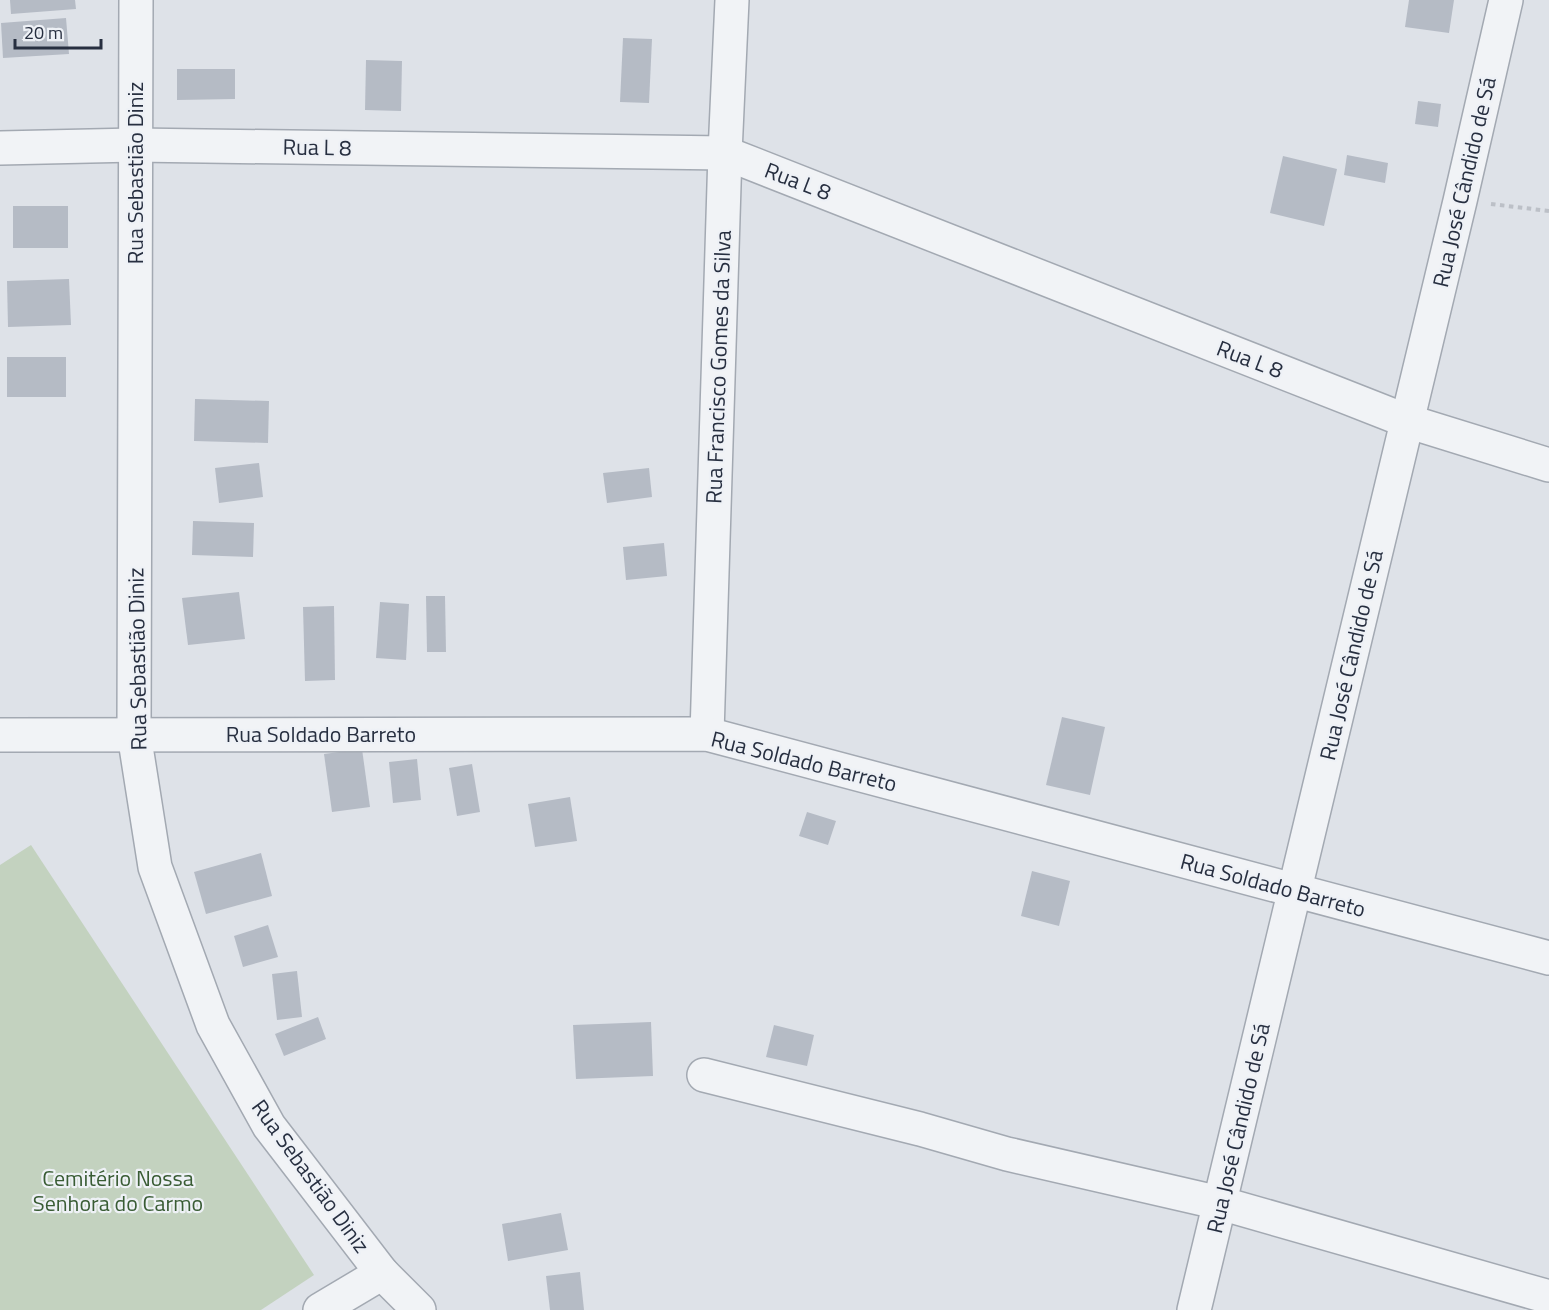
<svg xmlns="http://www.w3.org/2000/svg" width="1549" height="1310" viewBox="0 0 1549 1310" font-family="'Titillium Web',sans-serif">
<rect width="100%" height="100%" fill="#dee2e8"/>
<!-- green -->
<path fill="#c3d2bf" d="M31 845 314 1275 261 1310H0V865Z"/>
<!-- building -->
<g fill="#b5bbc5">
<path d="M10 0H75L76 9 11 14Z"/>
<path d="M1409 0H1454L1449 33 1405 27Z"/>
<path d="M66 18 69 54 3 58 1 23Z"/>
<path d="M623 38 652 39 649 103 620 102Z"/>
<path d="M366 60 402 61 401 111 365 110Z"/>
<path d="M177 69H235V99L177 100Z"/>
<path d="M1418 101 1441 104 1438 127 1415 124Z"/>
<path d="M1347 155 1388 163 1385 183 1344 175Z"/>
<path d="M1283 156 1337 169 1324 226 1270 213Z"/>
<rect x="13" y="206" width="55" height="42"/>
<path d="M69 279 71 325 8 327 7 281Z"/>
<rect x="7" y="357" width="59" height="40"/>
<path d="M195 399 269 401 268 443 194 441Z"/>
<path d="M259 463 263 497 219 503 215 468Z"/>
<path d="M649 468 652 497 607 503 603 473Z"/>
<path d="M193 521 254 523 253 557 192 555Z"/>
<path d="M664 543 667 576 626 580 623 547Z"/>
<path d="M239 592 245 639 188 645 182 598Z"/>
<path d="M426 596H445L446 652H427Z"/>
<path d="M380 602 409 604 406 660 376 658Z"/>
<path d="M334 606 335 680 305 681 303 607Z"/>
<path d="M1062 717 1105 727 1090 795 1046 785Z"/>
<path d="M362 749 370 807 332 812 324 754Z"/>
<path d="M417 759 421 800 393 803 389 762Z"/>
<path d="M472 764 480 812 457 816 449 768Z"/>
<path d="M570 797 577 841 535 847 528 804Z"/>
<path d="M807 812 836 821 828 845 799 836Z"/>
<path d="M261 853 272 896 206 914 194 872Z"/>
<path d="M1032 871 1070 881 1059 926 1021 916Z"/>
<path d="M268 925 278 957 243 967 234 936Z"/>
<path d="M297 971 302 1017 277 1020 272 974Z"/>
<path d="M318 1017 326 1039 284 1056 275 1034Z"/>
<path d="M651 1022 653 1076 576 1079 573 1025Z"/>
<path d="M774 1025 814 1035 807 1066 766 1057Z"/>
<path d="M561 1213 568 1250 508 1261 502 1224Z"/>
<path d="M580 1272 584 1310H550L546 1276Z"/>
</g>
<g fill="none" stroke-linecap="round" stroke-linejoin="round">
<defs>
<g id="minor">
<path d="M136 0 134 734 155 867 213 1025 269 1126 382 1273 419 1310"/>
<path d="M0 148 135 145 725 153 1407 421 1549 465"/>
<path d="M707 734 725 153 732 0"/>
<path d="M0 735 707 734 1549 958"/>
<path d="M704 1075 920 1129 1007 1154 1220 1203 1549 1297"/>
<path d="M320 1310 382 1273"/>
<path d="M1194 1310 1460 201 1506 0"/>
</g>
</defs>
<!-- minor casing -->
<use href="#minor" stroke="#a3a9b2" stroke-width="36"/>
<!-- path -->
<path stroke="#bcc0c7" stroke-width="4" stroke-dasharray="4.5 4.5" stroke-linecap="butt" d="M1491 204 1549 211"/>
<!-- minor -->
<use href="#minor" stroke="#f1f3f6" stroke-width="33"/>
</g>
<g text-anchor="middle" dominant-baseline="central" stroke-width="4.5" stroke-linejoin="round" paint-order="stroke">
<!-- street labels -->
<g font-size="22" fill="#272f40" stroke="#eef1f6">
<text transform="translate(317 147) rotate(1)">Rua L 8</text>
<text transform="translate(135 173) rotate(-90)">Rua Sebastião Diniz</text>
<text transform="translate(798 181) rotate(21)">Rua L 8</text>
<text transform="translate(1464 182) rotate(-77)">Rua José Cândido de Sá</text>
<text transform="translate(1250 359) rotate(21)">Rua L 8</text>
<text transform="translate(718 367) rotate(-88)">Rua Francisco Gomes da Silva</text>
<text transform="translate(1351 655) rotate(-77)">Rua José Cândido de Sá</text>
<text transform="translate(137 659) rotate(-91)">Rua Sebastião Diniz</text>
<text x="321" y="734">Rua Soldado Barreto</text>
<text transform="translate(804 761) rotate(14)">Rua Soldado Barreto</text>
<text transform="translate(1273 885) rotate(15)">Rua Soldado Barreto</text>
<text transform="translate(1238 1128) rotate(-77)">Rua José Cândido de Sá</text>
<text transform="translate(311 1176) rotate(54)">Rua Sebastião Diniz</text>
</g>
<!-- park labels -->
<g font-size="22" fill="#395c34" stroke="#eef1f6">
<text x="118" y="1178">Cemitério Nossa<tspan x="118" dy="25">Senhora do Carmo</tspan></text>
</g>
</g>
<!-- scale -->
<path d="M15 39v9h86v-9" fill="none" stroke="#272f40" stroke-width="3"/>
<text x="24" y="39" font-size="18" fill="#272f40" stroke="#eef1f6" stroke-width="4.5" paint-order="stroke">20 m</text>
</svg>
